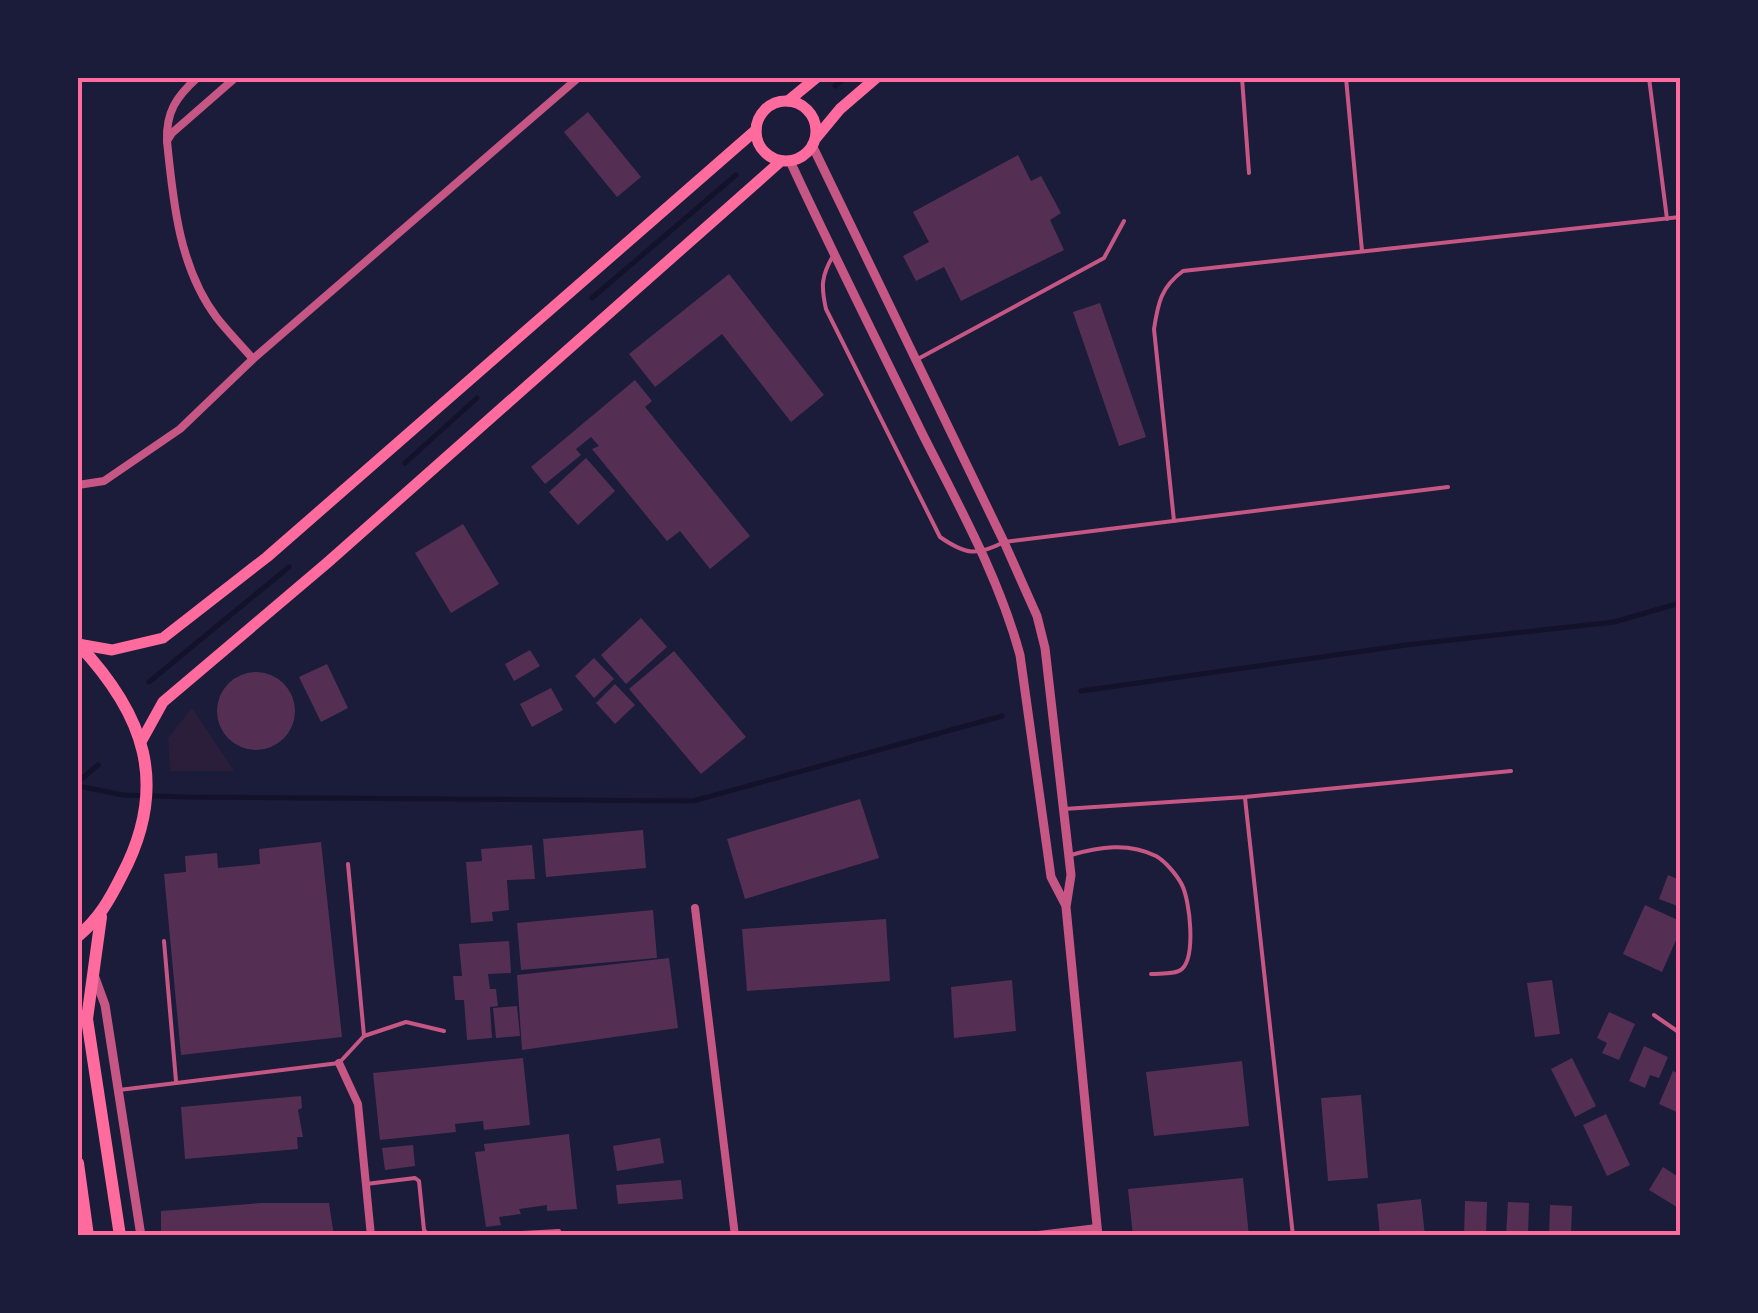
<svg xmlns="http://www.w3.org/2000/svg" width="1758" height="1313" viewBox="0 0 1758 1313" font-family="'Noto Sans',sans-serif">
<rect width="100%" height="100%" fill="#1b1b3a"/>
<!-- green -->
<path fill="#2a1e3b" d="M192 708 234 771H170L168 738Z"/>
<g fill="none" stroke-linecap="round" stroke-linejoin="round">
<!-- stream -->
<g stroke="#12122b" stroke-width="5">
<path d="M835 86 845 78"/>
<path d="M592 298 736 175"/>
<path d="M405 463 477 398"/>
<path d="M149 682 289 567"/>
<path d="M1081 691 1406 645 1614 622 1680 603"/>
<path d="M78 782 98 765"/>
<path d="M78 786 123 795 186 797 693 801 1002 716"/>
</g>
</g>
<!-- building -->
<g fill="#542f53">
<path d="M588 112 641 177 617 197 564 132Z"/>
<path d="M1018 155 1031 181 1041 176 1061 213 1050 220 1064 250 961 301 944 267 916 281 903 256 929 242 913 212Z"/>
<path d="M729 274 824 395 791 422 722 334 655 387 629 354Z"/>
<path d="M1100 303 1146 437 1119 446 1073 312Z"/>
<path d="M635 380 652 401 645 407 750 536 710 569 680 531 667 541 592 449 599 446 591 437 576 449 581 455 545 484 531 467Z"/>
<path d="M586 458 615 491 578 525 549 492Z"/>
<path d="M463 524 499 584 451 613 415 553Z"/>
<path d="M641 618 667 647 626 684 601 655Z"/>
<path d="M530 650 540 666 514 681 505 664Z"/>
<path d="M674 651 746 737 701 774 629 689Z"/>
<path d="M594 658 614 679 594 698 575 676Z"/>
<path d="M327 664 348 708 321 722 299 677Z"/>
<circle cx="256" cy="711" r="39"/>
<path d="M615 684 635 705 615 724 596 703Z"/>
<path d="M551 688 563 710 532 727 520 704Z"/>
<path d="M860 799 879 858 745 899 727 839Z"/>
<path d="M643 830 646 868 546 877 543 839Z"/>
<path d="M321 842 342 1037 181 1055 164 874 186 872 185 856 217 853 218 868 260 864 259 849Z"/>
<path d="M532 845 535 879 507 880 509 910 492 912 493 921 471 923 466 862 482 861 481 849Z"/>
<path d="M1668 875 1680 880V907L1659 899Z"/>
<path d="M1645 905 1680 921V931L1662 972 1623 954Z"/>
<path d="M653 910 657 958 521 970 517 923Z"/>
<path d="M886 919 890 981 747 991 742 929Z"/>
<path d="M509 941 511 973 488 974 490 989H496L498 1006 490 1007 492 1038 467 1040 464 1000H455L453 976H462L459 944Z"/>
<path d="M669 958 678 1028 522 1050 517 975Z"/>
<path d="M1012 980 1016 1031 954 1038 951 987Z"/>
<path d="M1552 980 1560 1034 1535 1037 1527 983Z"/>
<path d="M517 1006 520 1036 496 1038 493 1008Z"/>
<path d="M1609 1012 1635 1024 1619 1060 1602 1053 1607 1043 1597 1038Z"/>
<path d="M1644 1046 1668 1057 1659 1078 1650 1075 1645 1088 1629 1081Z"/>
<path d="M523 1058 530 1125 484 1130 483 1121 455 1124 456 1132 380 1140 373 1073Z"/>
<path d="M1572 1058 1596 1106 1575 1117 1551 1069Z"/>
<path d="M1242 1061 1249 1126 1154 1136 1146 1072Z"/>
<path d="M1673 1071 1680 1074 1679 1113 1659 1104Z"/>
<path d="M1361 1095 1368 1178 1328 1181 1321 1098Z"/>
<path d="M301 1096 302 1108 298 1110 303 1137H297L298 1149 185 1159 181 1107Z"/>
<path d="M1606 1114 1630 1165 1607 1176 1583 1125Z"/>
<path d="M569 1134 577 1209 547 1211V1205L519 1209 521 1214 499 1217 501 1225 486 1227 475 1152 485 1151 484 1144Z"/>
<path d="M660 1138 664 1163 617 1171 613 1146Z"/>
<path d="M413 1145 415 1166 385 1170 382 1148Z"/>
<path d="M1663 1167 1680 1178V1209L1649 1190Z"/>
<path d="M1243 1178 1249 1236H1133L1128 1189Z"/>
<path d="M681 1180 683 1199 618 1204 616 1185Z"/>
<path d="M1421 1199 1425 1236H1380L1377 1204Z"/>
<path d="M1465 1201 1487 1202 1486 1236H1464Z"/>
<path d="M1508 1202 1529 1203 1528 1236H1506Z"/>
<path d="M261 1203H329L334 1236H161V1211Z"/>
<path d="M1550 1205 1572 1206 1571 1236H1549Z"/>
</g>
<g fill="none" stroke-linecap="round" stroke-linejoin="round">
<!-- service -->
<g stroke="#c65784" stroke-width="4">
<path d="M1242 78 1249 173"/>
<path d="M1346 78 1362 251"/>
<path d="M1649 78 1667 219"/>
<path d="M833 256C821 276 821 287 826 309L940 537C966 555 977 556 1004 542L1448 487"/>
<path d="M916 360 1104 258 1124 221"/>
<path d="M1174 521 1154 329C1158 303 1161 287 1183 271L1680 217"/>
<path d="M1245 798 1293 1236"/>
<path d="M1064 809 1245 797 1511 771"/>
<path d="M1071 855C1099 847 1128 842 1156 856 1165 861 1177 875 1182 885 1190 901 1196 956 1182 969 1175 975 1160 973 1151 974"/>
<path d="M164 941 176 1081"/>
<path d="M1654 1015 1680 1033"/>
<path d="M364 1036 406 1022 444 1031"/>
<path d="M119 1090 339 1063 364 1036 348 864"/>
<path d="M366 1184 415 1178 419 1181 424 1230 429 1236"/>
<path d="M463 1236 559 1231"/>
</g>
<!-- minor -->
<g stroke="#c65784" stroke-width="8">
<path d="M235 78 172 133 167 141C173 201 179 268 217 318 228 332 241 345 253 359"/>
<path d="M167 141C166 112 176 97 197 78"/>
<path d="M78 485 104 481 180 429 253 359 578 78"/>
<path d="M695 908 735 1236"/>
<path d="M339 1063 358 1104 371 1236"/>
<path d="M1030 1236 1097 1228"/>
</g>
<!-- tertiary -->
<g stroke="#c65784" stroke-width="9">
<path d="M812 145 1004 542 1037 616 1045 648 1071 875 1066 907 1098 1236"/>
<path d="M790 161C833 254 879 345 924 437 960 508 999 578 1020 655L1051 877 1065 904"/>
<path d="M94 975 105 1005 141 1236"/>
</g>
<!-- primary -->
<g stroke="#ff6b9d" stroke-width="11">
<path d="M788 101 816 78"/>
<circle cx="786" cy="131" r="30"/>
<path d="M816 138 840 109 876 78"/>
<path d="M78 644 112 650 163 638 267 557 756 130"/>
<path d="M142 740 163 702 327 563 781 161"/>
</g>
<!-- trunk -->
<g stroke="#ff6b9d" stroke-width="12">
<path d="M78 644C144 714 170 784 122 875 110 899 99 919 78 936"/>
<path d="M101 917 87 1019 120 1236"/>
<path d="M78 1163 88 1236"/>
</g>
</g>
<!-- border -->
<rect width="1758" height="1313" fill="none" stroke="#1b1b3a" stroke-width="160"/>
<rect x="80" y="80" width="1598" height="1153" fill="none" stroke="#ff6b9d" stroke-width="4"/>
</svg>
